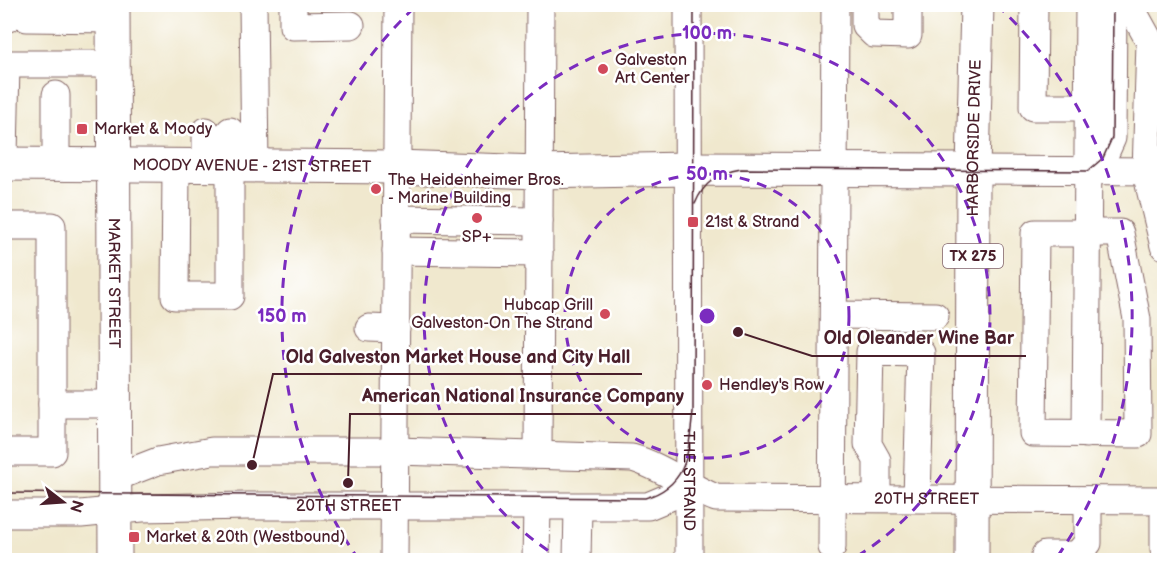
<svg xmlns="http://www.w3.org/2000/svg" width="1169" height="565" viewBox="0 0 1169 565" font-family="'Balsamiq Sans',sans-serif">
<rect width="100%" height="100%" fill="#fff"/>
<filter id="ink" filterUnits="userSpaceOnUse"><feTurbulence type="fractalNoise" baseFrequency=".0167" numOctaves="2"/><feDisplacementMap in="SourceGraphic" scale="12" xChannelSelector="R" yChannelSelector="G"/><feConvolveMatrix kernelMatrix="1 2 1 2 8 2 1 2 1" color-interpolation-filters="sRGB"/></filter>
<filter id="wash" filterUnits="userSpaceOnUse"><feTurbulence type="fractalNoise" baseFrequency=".008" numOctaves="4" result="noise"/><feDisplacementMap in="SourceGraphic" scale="24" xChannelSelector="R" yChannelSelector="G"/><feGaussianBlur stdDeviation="1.35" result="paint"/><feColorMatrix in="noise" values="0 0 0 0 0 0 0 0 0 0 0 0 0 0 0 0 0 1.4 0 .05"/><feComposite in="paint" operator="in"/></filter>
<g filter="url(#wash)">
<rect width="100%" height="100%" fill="#f0e8ce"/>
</g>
<g filter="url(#ink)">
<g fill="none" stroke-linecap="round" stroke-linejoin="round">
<defs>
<g id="minor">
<path d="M253 4 255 166"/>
<path d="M293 4V26L351 25"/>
<path id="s1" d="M688 4 689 560"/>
<path d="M865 4V25L874 34 908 35V4"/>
<path d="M1034 4 1033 107H1088"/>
<path d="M1129 4 1150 42 1146 172 1164 246"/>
<path d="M4 18H8"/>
<path d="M27 18 113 19"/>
<path d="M4 156 6 64H113"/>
<path d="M56 165V95"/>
<path d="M176 166 175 296H230V131"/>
<path d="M206 166V131"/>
<path d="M973 170 1164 171"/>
<path d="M1088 171 1103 158 1112 138 1113 4"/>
<path d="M396 219 539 221"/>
<path d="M4 226H52V452H4"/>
<path d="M1035 233H1120L1137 319 1138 434 1033 433Z"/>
<path d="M396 251 539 253"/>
<path d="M834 315 935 316"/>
<path d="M369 328 396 329"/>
<path d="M52 404H112"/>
<path d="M1086 434 1089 4"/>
<path d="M538 455 540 4"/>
<path id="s2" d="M114 478 158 461 212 451H395L632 458C659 465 688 487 716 498L1164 500"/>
<path d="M877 498V460L868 444 870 352 921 353 917 498"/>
<path d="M1164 500V549"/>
<path id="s3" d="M4 514H81L142 508 248 506H648L691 488"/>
<path d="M832 547 835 4"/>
<path d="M394 560 398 4"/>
<path d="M536 560 537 507"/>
<path d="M577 560 578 507"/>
<path d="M1045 560V555H1083"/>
<path d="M1083 560V548L1088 543V500"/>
</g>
<g id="major">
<path id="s4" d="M113 4 115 560"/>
<path id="s5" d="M4 164 397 167 539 172 686 169 973 170"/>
<path id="s6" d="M972 560 973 170 977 4"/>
</g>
</defs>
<!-- minor casing -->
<use href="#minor" stroke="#846564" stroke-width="29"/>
<!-- major casing -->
<use href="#major" stroke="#846564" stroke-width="35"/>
<!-- minor -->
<use href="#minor" stroke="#fff" stroke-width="27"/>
<!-- major -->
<use href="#major" stroke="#fff" stroke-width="33"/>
<!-- tram -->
<g stroke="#4a1f2b" stroke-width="1.5">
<path d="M695 204C704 182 718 173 741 169L1088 171 1103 158 1112 138 1113 4"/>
<path d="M4 493 645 498C689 485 688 452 693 412L694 4"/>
</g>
</g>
</g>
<!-- distance rings -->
<g fill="none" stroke="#7b2cbf" stroke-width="3" stroke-dasharray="10 8">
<circle cx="707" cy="316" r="142"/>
<path d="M563 560A283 283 0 1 1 851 560"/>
<path d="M359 560A425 425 0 0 1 417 5M997 5A425 425 0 0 1 1055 560"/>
</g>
<!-- markers -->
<g fill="#d1495b" stroke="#fff" stroke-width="2">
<circle cx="603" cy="69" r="6"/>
<rect x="76" y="123" width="12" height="12" rx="3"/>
<circle cx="376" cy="189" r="6"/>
<circle cx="477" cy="218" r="6"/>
<rect x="687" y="216" width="12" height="12" rx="3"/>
<circle cx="605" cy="314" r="6"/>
<circle cx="707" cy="385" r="6"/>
<rect x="128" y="531" width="12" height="12" rx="3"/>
</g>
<g text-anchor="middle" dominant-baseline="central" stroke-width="5" stroke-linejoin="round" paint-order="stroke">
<!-- shield labels -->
<rect fill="#fff" stroke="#80626b" stroke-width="1.5" x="943" y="244" width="60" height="24" rx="4.5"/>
<g font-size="15" font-weight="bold" fill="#4a1f2b">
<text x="973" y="256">TX 275</text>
</g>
<!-- poi labels -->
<g font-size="16" fill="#4a1f2b" stroke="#fff" text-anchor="start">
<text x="615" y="60">Galveston<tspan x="615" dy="18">Art Center</tspan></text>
<text x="94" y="129">Market &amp; Moody</text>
<text x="388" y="180">The Heidenheimer Bros.<tspan x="388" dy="18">- Marine Building</tspan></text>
<text x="705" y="222">21st &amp; Strand</text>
<text x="477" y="237" text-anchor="middle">SP+</text>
<text x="593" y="305" text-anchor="end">Hubcap Grill<tspan x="593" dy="18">Galveston-On The Strand</tspan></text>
<text x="719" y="385">Hendley's Row</text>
<text x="146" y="537">Market &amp; 20th (Westbound)</text>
</g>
<!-- street labels -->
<g font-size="16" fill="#4a1f2b" stroke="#fff">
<text stroke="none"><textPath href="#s6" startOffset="422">HARBORSIDE DRIVE</textPath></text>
<text stroke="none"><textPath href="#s5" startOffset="248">MOODY AVENUE - 21ST STREET</textPath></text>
<text stroke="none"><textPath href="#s4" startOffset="279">MARKET STREET</textPath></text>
<text stroke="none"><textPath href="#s1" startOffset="477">THE STRAND</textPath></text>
<text stroke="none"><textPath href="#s2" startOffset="826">20TH STREET</textPath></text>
<text stroke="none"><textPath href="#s3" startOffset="345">20TH STREET</textPath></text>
</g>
</g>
<circle cx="707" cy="316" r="9" fill="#7b2cbf" stroke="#fff" stroke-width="3"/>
<g font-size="18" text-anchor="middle" font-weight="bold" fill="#7b2cbf" stroke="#fff" stroke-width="5" stroke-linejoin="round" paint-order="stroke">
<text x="707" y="39">100 m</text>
<text x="707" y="180">50 m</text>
<text x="282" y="322">150 m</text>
</g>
<!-- callouts -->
<path fill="none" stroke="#4a1f2b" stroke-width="2" d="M738 332L812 356H1026M252 465L273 374H642M348 483L350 414H696"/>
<g fill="#4a1f2b" stroke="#fff" stroke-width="2">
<circle cx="738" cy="332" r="6"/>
<circle cx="252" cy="465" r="6"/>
<circle cx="348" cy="483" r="6"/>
</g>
<g font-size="18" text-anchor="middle" font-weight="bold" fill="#4a1f2b" stroke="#fff" stroke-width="5" stroke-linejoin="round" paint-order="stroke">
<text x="919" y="344">Old Oleander Wine Bar</text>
<text x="458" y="363">Old Galveston Market House and City Hall</text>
<text x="523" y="402">American National Insurance Company</text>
</g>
<!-- margin -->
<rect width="1169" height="565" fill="none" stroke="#fff" stroke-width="24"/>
<!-- north arrow -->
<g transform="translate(63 502) rotate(107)" stroke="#ffffff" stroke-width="4.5" paint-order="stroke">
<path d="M0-4.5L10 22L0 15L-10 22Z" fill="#4a1f2b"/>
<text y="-9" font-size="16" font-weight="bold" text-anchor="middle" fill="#4a1f2b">N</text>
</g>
</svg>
